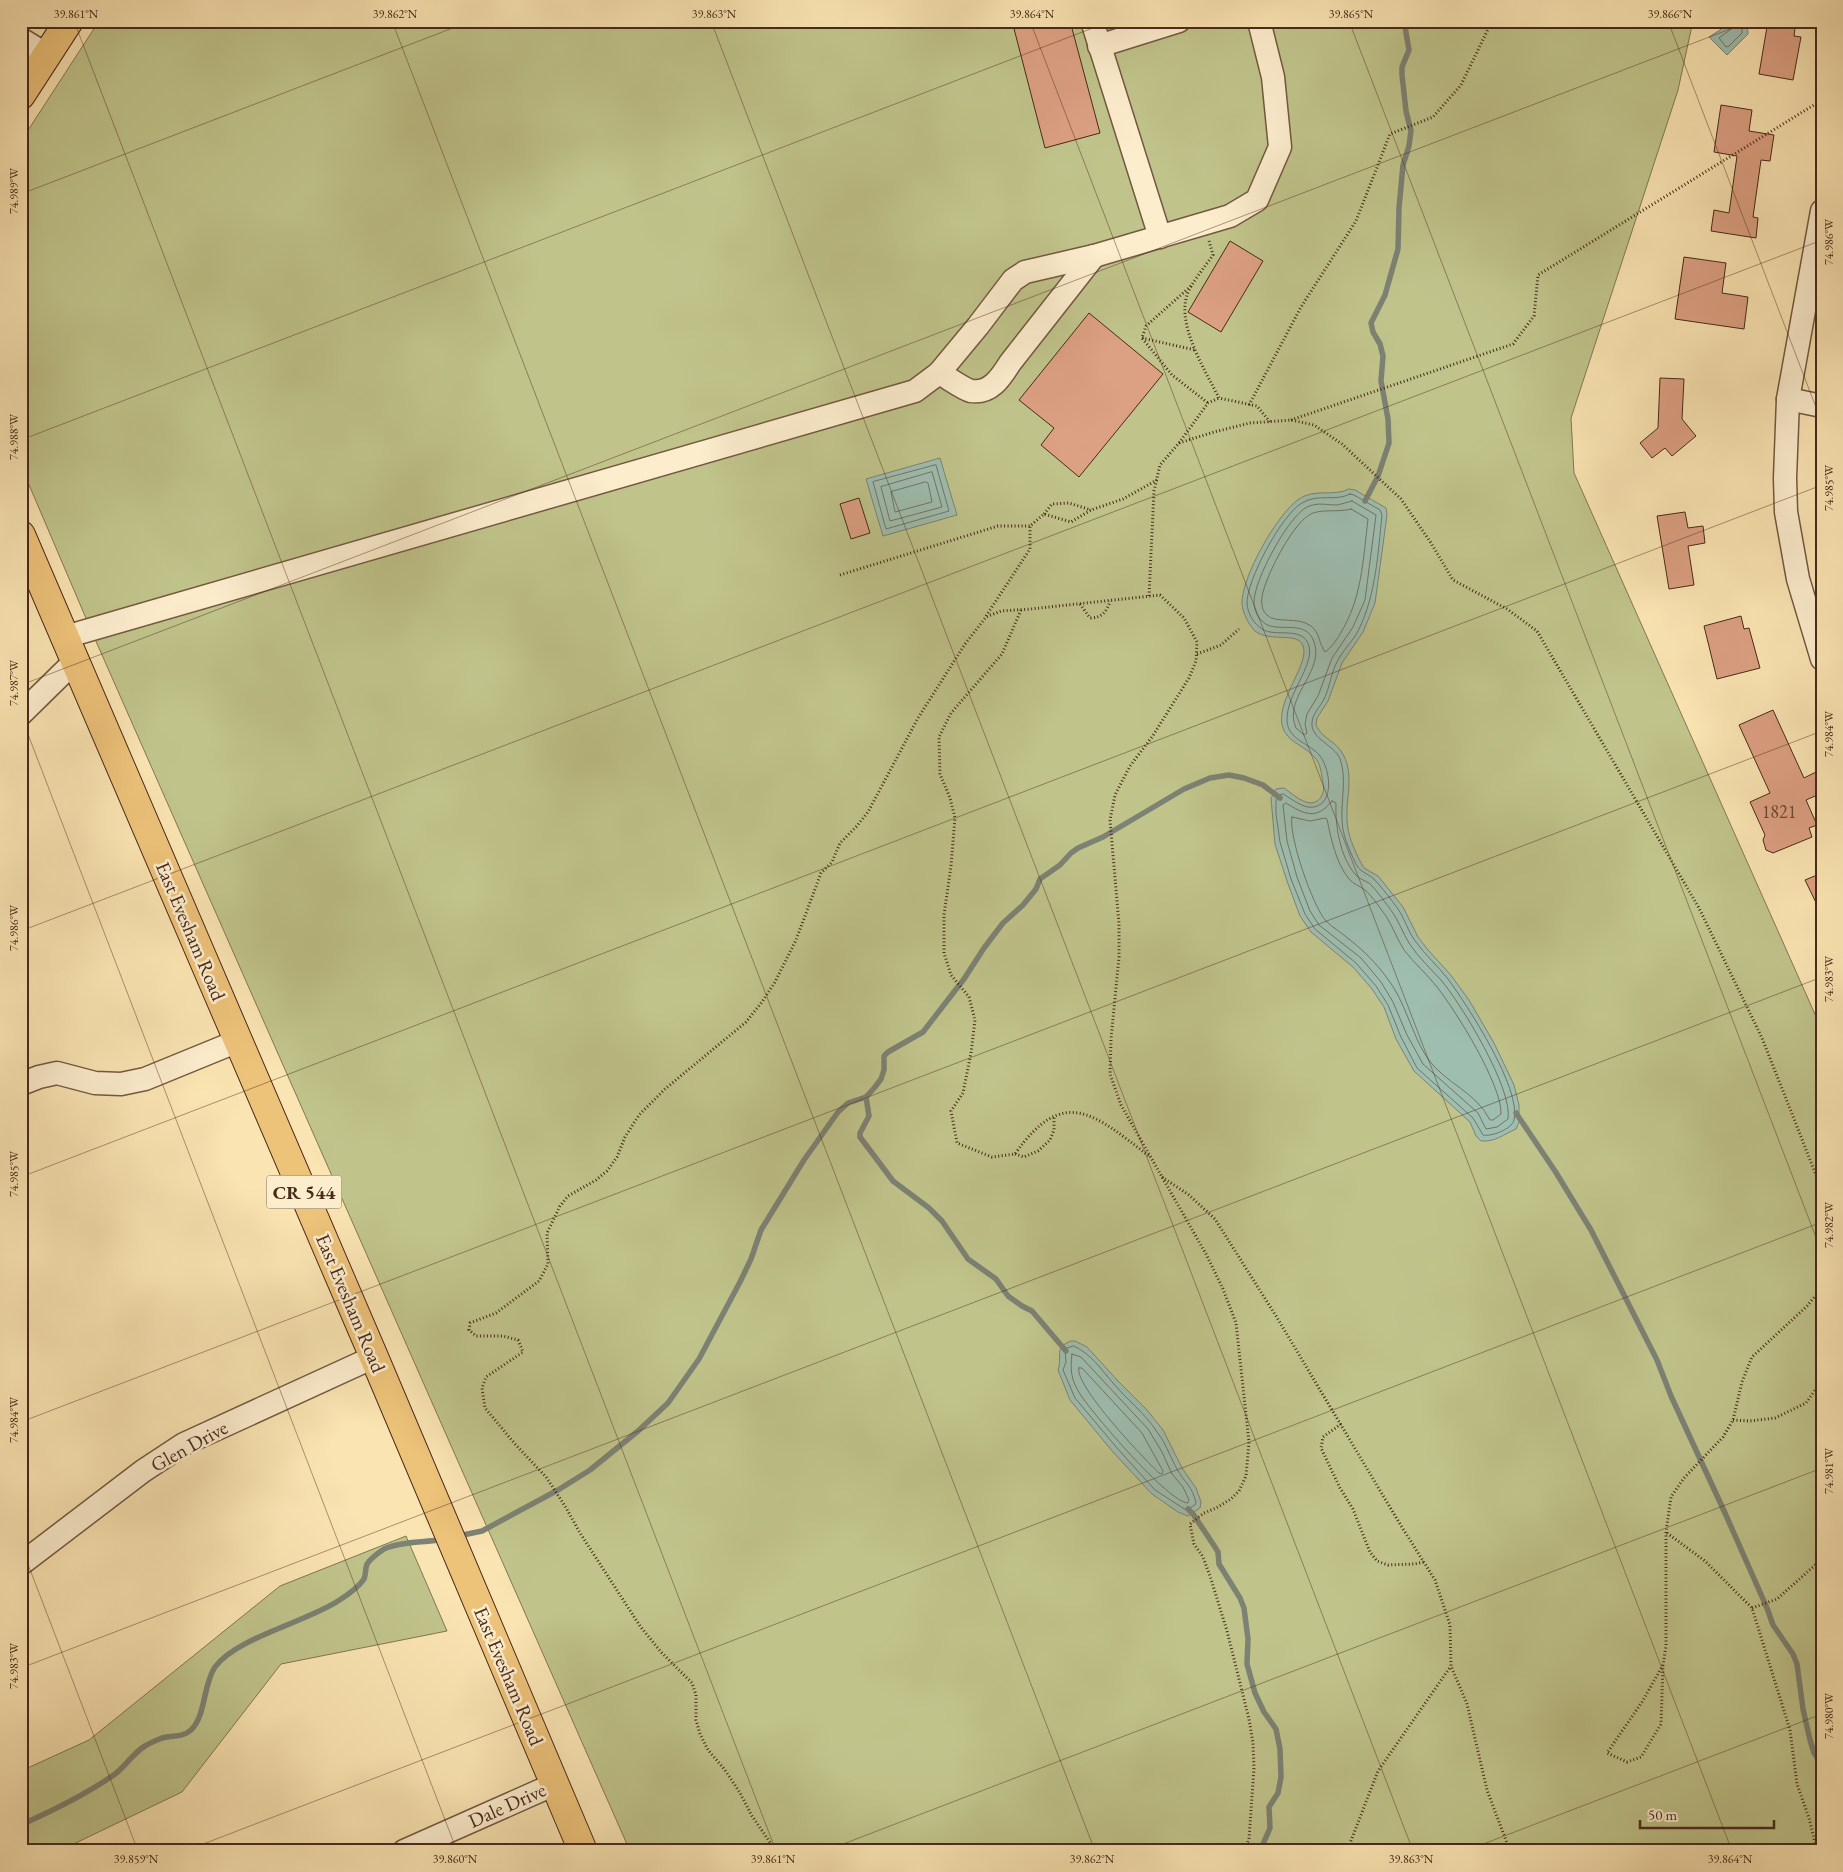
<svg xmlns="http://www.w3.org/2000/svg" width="1843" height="1872" viewBox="0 0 1843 1872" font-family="'EB Garamond',serif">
<rect width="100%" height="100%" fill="#fae4b2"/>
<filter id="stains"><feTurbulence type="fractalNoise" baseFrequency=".004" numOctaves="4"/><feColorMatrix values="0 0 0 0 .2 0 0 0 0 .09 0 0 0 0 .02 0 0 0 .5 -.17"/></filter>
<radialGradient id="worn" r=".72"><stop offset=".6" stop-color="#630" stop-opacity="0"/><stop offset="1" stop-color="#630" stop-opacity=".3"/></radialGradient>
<!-- green -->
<g fill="#c0c48b" stroke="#847653">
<path d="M99 21H1693L1678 90 1571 418 1574 473 1822 1030V1851H630L91 630 21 466V141Z"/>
<path d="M406 1536 447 1631 281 1664 182 1792 59 1851H21V1771L89 1740 280 1586Z"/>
</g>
<!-- water -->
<g fill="#9ebeb0" stroke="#7c8274">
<path d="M1734 21H1747L1748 34 1727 55 1709 37Z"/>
<path d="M940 458 957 515 883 536 866 479Z"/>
<path d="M1349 489 1355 490 1386 508 1387 515 1375 603 1363 632 1342 663 1328 701 1317 718 1316 725C1324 742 1340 740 1347 764 1352 781 1346 801 1347 819 1347 834 1354 849 1361 863L1364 868 1378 876 1403 907 1418 937 1428 950 1450 974 1469 1000 1494 1043 1514 1085 1519 1105V1122L1516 1129C1504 1134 1496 1142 1481 1141L1476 1136 1470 1122 1414 1071 1396 1039 1384 1007 1372 989 1353 967 1311 932 1300 916 1287 881 1275 844 1271 798 1276 789 1284 788C1291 793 1301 802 1310 803 1315 803 1320 800 1322 795 1325 790 1323 783 1322 777 1321 771 1320 764 1316 759 1307 746 1286 743 1282 725 1277 698 1310 664 1303 646 1298 631 1270 643 1255 631 1248 624 1243 613 1242 604 1241 578 1277 514 1299 499 1315 488 1333 497 1349 489Z"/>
<path d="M1071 1341H1075L1087 1347 1118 1381 1147 1410 1163 1430 1182 1468 1196 1488 1201 1502 1200 1508 1188 1516 1178 1512 1152 1494 1113 1452 1070 1400 1058 1370C1063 1355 1053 1348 1071 1341Z"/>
</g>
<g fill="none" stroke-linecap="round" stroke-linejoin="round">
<!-- shore -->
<g stroke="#737466" stroke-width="1">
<path d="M1736 21 1734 27 1719 38 1726 47 1729 46 1742 33V21"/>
<path d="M936 465 949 511 886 529 873 482Z"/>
<path d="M932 472 942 507 890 521 881 487Z"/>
<path d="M926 482 928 483 932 502 895 512 891 492Z"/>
<path d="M1350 494 1354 495 1380 510 1382 515C1378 553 1376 594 1359 629 1354 640 1344 649 1338 660 1331 672 1330 687 1324 699 1320 707 1313 713 1312 722 1310 739 1335 745 1340 759 1347 778 1341 800 1342 819 1342 834 1349 849 1355 862 1359 872 1367 873 1374 879 1382 888 1391 899 1398 909 1405 919 1408 932 1416 942 1425 955 1438 966 1448 979 1467 1005 1522 1089 1514 1120 1512 1129 1491 1137 1483 1135L1473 1118 1417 1068 1401 1037 1388 1005 1376 986 1356 963 1315 929 1305 914 1291 879 1280 842 1276 814V800L1279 795 1283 794C1292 799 1303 809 1314 807 1335 803 1330 769 1320 756 1311 744 1288 740 1287 721 1286 694 1314 667 1309 646 1303 625 1275 638 1262 629 1254 624 1248 614 1247 604 1246 581 1282 514 1302 503 1318 493 1335 502 1350 494Z"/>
<path d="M1352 501 1376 515 1365 600 1353 627 1332 658 1318 696 1307 714 1305 724 1307 733 1304 735 1296 728C1283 698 1322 674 1315 645 1308 616 1277 635 1263 622 1257 617 1254 609 1254 602 1254 580 1288 517 1307 507 1318 502 1326 505 1337 505 1342 504 1348 502 1352 501Z"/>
<path d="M1351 509 1368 519C1363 560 1362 599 1340 634 1336 641 1331 648 1325 652 1319 644 1320 633 1311 626 1298 616 1275 624 1267 615 1262 611 1261 603 1262 597 1265 577 1292 525 1309 515 1320 508 1337 513 1351 509Z"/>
<path d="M1332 801 1336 803C1335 825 1340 858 1356 875 1359 879 1364 880 1369 883 1376 889 1387 905 1393 913 1399 922 1403 933 1409 943 1418 957 1430 968 1441 980 1462 1005 1513 1089 1508 1119L1497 1127 1486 1129 1478 1113 1423 1064 1407 1035 1393 1002 1381 982 1361 958 1319 925 1310 911 1297 877 1287 841 1283 805 1286 803C1304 814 1316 821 1332 801Z"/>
<path d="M1292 817 1310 821 1325 818 1327 819C1331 839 1336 863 1349 879 1353 884 1360 886 1365 890 1372 896 1380 908 1386 916 1393 927 1397 939 1404 950 1414 963 1427 974 1437 987 1456 1011 1502 1085 1501 1114L1493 1120H1490C1476 1092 1445 1083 1428 1059 1411 1034 1406 1002 1387 978 1376 963 1364 951 1350 940 1342 933 1333 928 1326 921 1313 907 1288 835 1292 817Z"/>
<path d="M1074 1346C1092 1355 1100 1368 1113 1383 1127 1400 1145 1413 1157 1432 1166 1443 1170 1457 1177 1469 1184 1482 1193 1487 1196 1503L1195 1505 1186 1510 1155 1490 1117 1448 1075 1398 1063 1370 1066 1362 1065 1349Z"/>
<path d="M1072 1354 1081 1357 1148 1429 1162 1452 1172 1474 1183 1487 1189 1500 1188 1503C1169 1503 1092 1413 1080 1394 1071 1380 1070 1370 1072 1354Z"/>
<path d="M1079 1368H1082L1142 1433 1163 1471 1162 1474 1159 1473C1144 1459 1073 1384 1079 1368Z"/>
</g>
<!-- stream -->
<g stroke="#7c8274" stroke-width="5.5">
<path d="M1365 501 1378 476 1389 443 1388 419 1381 381 1383 356 1380 344 1373 332 1371 323 1385 295 1398 249 1399 208 1403 165 1409 146 1411 131 1406 111 1402 75V67L1409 50 1404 21"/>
<path d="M866 1097 869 1116 860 1133V1137L893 1181 929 1208 942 1221 968 1259 996 1279 1008 1296 1022 1306 1032 1311 1066 1351"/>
<path d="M1516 1113 1555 1171 1591 1230 1657 1360 1671 1396 1725 1513 1767 1608 1773 1625 1793 1654 1797 1664 1803 1709 1810 1740 1814 1753 1822 1765"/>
<path d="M1188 1509 1193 1514 1215 1547 1218 1552 1219 1564 1240 1598 1244 1608 1248 1639 1247 1664 1255 1693 1264 1712 1276 1729 1280 1749 1281 1777 1278 1793 1269 1807 1270 1828 1260 1851"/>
<path d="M458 1536 482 1531 558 1490 590 1470 638 1431 668 1403 699 1359 740 1282 751 1259 761 1230 804 1160 838 1112 848 1103 866 1097 875 1087 881 1079 884 1070V1056L888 1052 923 1032 964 979 984 948 1003 923 1023 905 1036 889 1040 879 1060 865 1071 853 1078 848 1103 837 1184 789 1210 778 1229 775 1244 778 1263 785 1280 798"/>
<path d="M21 1827 25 1823C56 1809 87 1794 115 1774 126 1766 133 1753 145 1746 150 1743 157 1740 162 1738 173 1735 182 1738 191 1730 206 1716 203 1684 215 1667 236 1638 306 1622 338 1601 346 1596 358 1588 364 1579 366 1575 365 1569 367 1564 371 1558 378 1553 384 1549 402 1541 425 1543 444 1539"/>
</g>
</g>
<!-- building -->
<g fill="#dca082" stroke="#48291b">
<path d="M1012 21H1070L1100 133 1045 148Z"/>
<path d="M1768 21H1796L1794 36 1801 37 1793 80 1759 74Z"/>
<path d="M1721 105 1752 110 1749 131 1774 135 1770 161 1761 160 1753 217 1758 218 1756 238 1711 231 1714 210 1729 213 1737 156 1714 152Z"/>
<path d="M1230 241 1263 261 1221 332 1188 312Z"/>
<path d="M1684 257 1726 263 1722 293 1748 297 1744 329 1675 319Z"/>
<path d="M1089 313 1163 374 1079 477 1041 445 1054 428 1019 400Z"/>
<path d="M1660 378 1684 379 1682 419 1696 436 1672 456 1665 448 1652 458 1640 443 1658 428Z"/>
<path d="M859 498 870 533 851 539 840 504Z"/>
<path d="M1685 512 1688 528 1703 526 1705 543 1688 546 1694 585 1669 589 1657 516Z"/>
<path d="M1741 616 1744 629 1749 628 1760 668 1717 679 1704 626Z"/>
<path d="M1773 710 1804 778 1816 772 1822 785V793L1806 800 1817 825 1809 828 1812 837 1773 853 1766 850 1763 840 1765 835 1750 802 1770 793 1739 725Z"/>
<path d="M1822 873V915L1805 880Z"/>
</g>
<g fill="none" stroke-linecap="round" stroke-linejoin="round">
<defs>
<g id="minor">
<path d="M1092 21 1160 237"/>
<path d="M21 39 47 55"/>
<path d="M1099 46 1179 21"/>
<path d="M1822 211 1788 399 1785 478 1786 512 1798 579 1822 659"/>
<path d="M939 373C947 377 963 389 971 391 991 394 1001 377 1010 363L1094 256"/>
<path d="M1788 399 1822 406"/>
<path d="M65 637 915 391 939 373 978 326 1013 280 1025 272 1094 256 1230 216 1257 200 1280 147 1273 77 1259 21"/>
<path d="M21 714 75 661"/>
<path d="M21 1084 39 1077 57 1073 95 1083 121 1084 145 1079 238 1041"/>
<path d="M21 1564 143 1471 184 1444 374 1357"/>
<path d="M404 1851 555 1784"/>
</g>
<g id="major">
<path d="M21 95 69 21"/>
<path d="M21 535 374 1357 583 1851"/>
</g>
</defs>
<!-- minor casing -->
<use href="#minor" stroke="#745841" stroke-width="25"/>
<!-- major casing -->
<use href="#major" stroke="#48291b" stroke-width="30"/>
<!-- path -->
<g stroke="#48291b" stroke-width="3" stroke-dasharray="1 2.5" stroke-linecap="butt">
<path d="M1209 241 1213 255C1206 265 1190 285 1187 295 1177 326 1205 370 1219 398L1257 406 1270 422"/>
<path d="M1191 286 1146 326 1142 338 1172 375 1208 403"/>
<path d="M1142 338 1195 350"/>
<path d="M1249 405 1301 307 1356 221 1390 134 1433 117 1461 85 1492 21"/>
<path d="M1291 420 1513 344 1534 316 1538 275 1822 100"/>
<path d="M1179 443 1208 403 1219 398"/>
<path d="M1044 514 1052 504 1069 503 1091 510"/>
<path d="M840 575 998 526H1030"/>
<path d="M1149 596 1154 491 1160 465 1179 443 1214 432 1250 423 1291 420 1314 425 1342 444 1401 499 1431 543 1453 580 1507 609 1537 631 1699 908 1762 1038 1822 1190"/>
<path d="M1080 604 1090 618C1102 618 1107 611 1110 601"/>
<path d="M1021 610 1002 654 951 713 939 737 940 774 950 798 955 818 951 866 944 915V953L951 975 969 997 975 1020 971 1053 963 1093 951 1111 957 1143 992 1157 1015 1154C1064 1084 1095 1115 1149 1156"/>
<path d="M986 616 1030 549V526L1044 514 1071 522 1091 510 1123 499 1157 480"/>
<path d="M1197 654 1221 645 1239 629"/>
<path d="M1015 1154 1024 1157 1038 1151 1050 1140 1054 1130V1116"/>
<path d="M1162 1177 1189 1195 1215 1219 1276 1316 1400 1524 1435 1580 1450 1625 1451 1666 1467 1704 1487 1790 1510 1851"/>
<path d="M1733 1420 1750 1421 1775 1418 1806 1403 1822 1380"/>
<path d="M1341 1424 1323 1437 1321 1448 1340 1488 1353 1509 1370 1552 1377 1561 1388 1565 1414 1564 1424 1562"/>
<path d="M1667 1533 1705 1561 1752 1608 1790 1730 1797 1784 1809 1818 1817 1851"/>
<path d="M1752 1608 1777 1599 1822 1559"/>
<path d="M1663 1665 1642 1702 1607 1753 1627 1762 1641 1757 1661 1724 1663 1665 1666 1646V1532L1671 1497 1684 1478 1723 1437 1733 1420 1742 1382 1752 1357 1807 1306 1822 1288"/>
<path d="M776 1851 752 1816 740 1793 725 1770 708 1750 700 1734 696 1720V1695L692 1683 661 1652 640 1626 580 1533 565 1506 546 1477 515 1444 485 1408 482 1388 486 1377 523 1352 518 1340 503 1336H476L469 1330 470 1323 496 1313 539 1281 548 1264 547 1233 560 1206 568 1196 596 1180 607 1171 617 1157 625 1137 639 1115 665 1089 746 1022 762 1002 775 982 796 940 821 873 832 862 840 843 856 827 868 812 918 718 965 644 986 617 1001 611 1031 609 1160 595 1184 618 1197 642 1196 661 1189 678 1152 737 1130 766 1115 795 1110 820 1119 924V957L1111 1039 1110 1074 1121 1105 1206 1254 1223 1289 1236 1323 1249 1442 1246 1476 1239 1491 1231 1499 1216 1508 1204 1513 1190 1524 1194 1544 1203 1557 1211 1579 1227 1631 1249 1719 1253 1743 1254 1768 1249 1839 1244 1851"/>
<path d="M1347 1851 1378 1771 1451 1666"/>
</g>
<!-- minor -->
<use href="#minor" stroke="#fcedcd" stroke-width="22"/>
<!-- major -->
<use href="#major" stroke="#edc279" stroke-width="28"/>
</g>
<!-- ticks -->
<path fill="none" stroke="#48291b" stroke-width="1" stroke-opacity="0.45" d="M74 21 776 1851M392 21 1095 1851M711 21 1413 1851M1030 21 1732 1851M1349 21 1822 1253M1668 21 1822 423M21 194 471 21M21 440 1111 21M21 685 1751 21M21 716 457 1851M21 931 1822 240M21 1177 1822 485M21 1422 1822 731M21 1546 138 1851M21 1668 1822 977M185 1851 1822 1222M825 1851 1822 1468M1465 1851 1822 1714"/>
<g text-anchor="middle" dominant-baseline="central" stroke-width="5" stroke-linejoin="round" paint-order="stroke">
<!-- number labels -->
<g font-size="18" fill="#6d4735">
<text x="1779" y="811">1821</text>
</g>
<!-- shield labels -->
<rect fill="#fcedcd" stroke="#7e6450" stroke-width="1" x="266.5" y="1175.5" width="75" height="33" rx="4"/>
<g font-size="19" font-weight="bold" fill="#48291b">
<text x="304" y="1192">CR 544</text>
</g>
<!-- street labels -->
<g font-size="20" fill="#48291b" stroke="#fcedcd">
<text transform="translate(191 931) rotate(67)">East Evesham Road</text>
<text transform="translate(351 1303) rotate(67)">East Evesham Road</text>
<text transform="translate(189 1446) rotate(-29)">Glen Drive</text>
<text transform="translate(509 1676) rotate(67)">East Evesham Road</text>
<text transform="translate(507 1805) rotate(-24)">Dale Drive</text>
</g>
</g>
<!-- margin -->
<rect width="1843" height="1872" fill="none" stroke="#fae4b2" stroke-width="55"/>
<!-- scale -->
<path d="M1640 1820v8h134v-8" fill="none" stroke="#48291b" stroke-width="2.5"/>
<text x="1648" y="1820" font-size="15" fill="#48291b" stroke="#fcedcd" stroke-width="4" paint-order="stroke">50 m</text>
<rect x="28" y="28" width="1788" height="1816" fill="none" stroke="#48291b" stroke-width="2"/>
<g font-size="12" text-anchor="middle" fill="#48291b">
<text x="76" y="18">39.861°N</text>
<text x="395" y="18">39.862°N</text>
<text x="714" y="18">39.863°N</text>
<text x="1032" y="18">39.864°N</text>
<text x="1351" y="18">39.865°N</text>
<text x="1670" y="18">39.866°N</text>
<text transform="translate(14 191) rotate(-90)" y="4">74.989°W</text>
<text transform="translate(1829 242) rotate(-90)" y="4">74.986°W</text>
<text transform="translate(14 437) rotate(-90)" y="4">74.988°W</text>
<text transform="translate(1829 488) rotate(-90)" y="4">74.985°W</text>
<text transform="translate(14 683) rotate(-90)" y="4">74.987°W</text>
<text transform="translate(1829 734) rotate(-90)" y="4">74.984°W</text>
<text transform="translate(14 928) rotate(-90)" y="4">74.986°W</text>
<text transform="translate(1829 979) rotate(-90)" y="4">74.983°W</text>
<text transform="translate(14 1174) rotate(-90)" y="4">74.985°W</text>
<text transform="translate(1829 1225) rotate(-90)" y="4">74.982°W</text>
<text transform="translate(14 1420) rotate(-90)" y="4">74.984°W</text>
<text transform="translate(1829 1471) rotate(-90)" y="4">74.981°W</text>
<text transform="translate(14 1666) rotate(-90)" y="4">74.983°W</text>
<text transform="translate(1829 1716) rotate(-90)" y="4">74.980°W</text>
<text x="136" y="1863">39.859°N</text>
<text x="455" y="1863">39.860°N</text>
<text x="773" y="1863">39.861°N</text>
<text x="1092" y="1863">39.862°N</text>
<text x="1411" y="1863">39.863°N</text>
<text x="1730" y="1863">39.864°N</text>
</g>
<rect width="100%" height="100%" filter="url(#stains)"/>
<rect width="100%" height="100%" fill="url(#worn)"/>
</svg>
